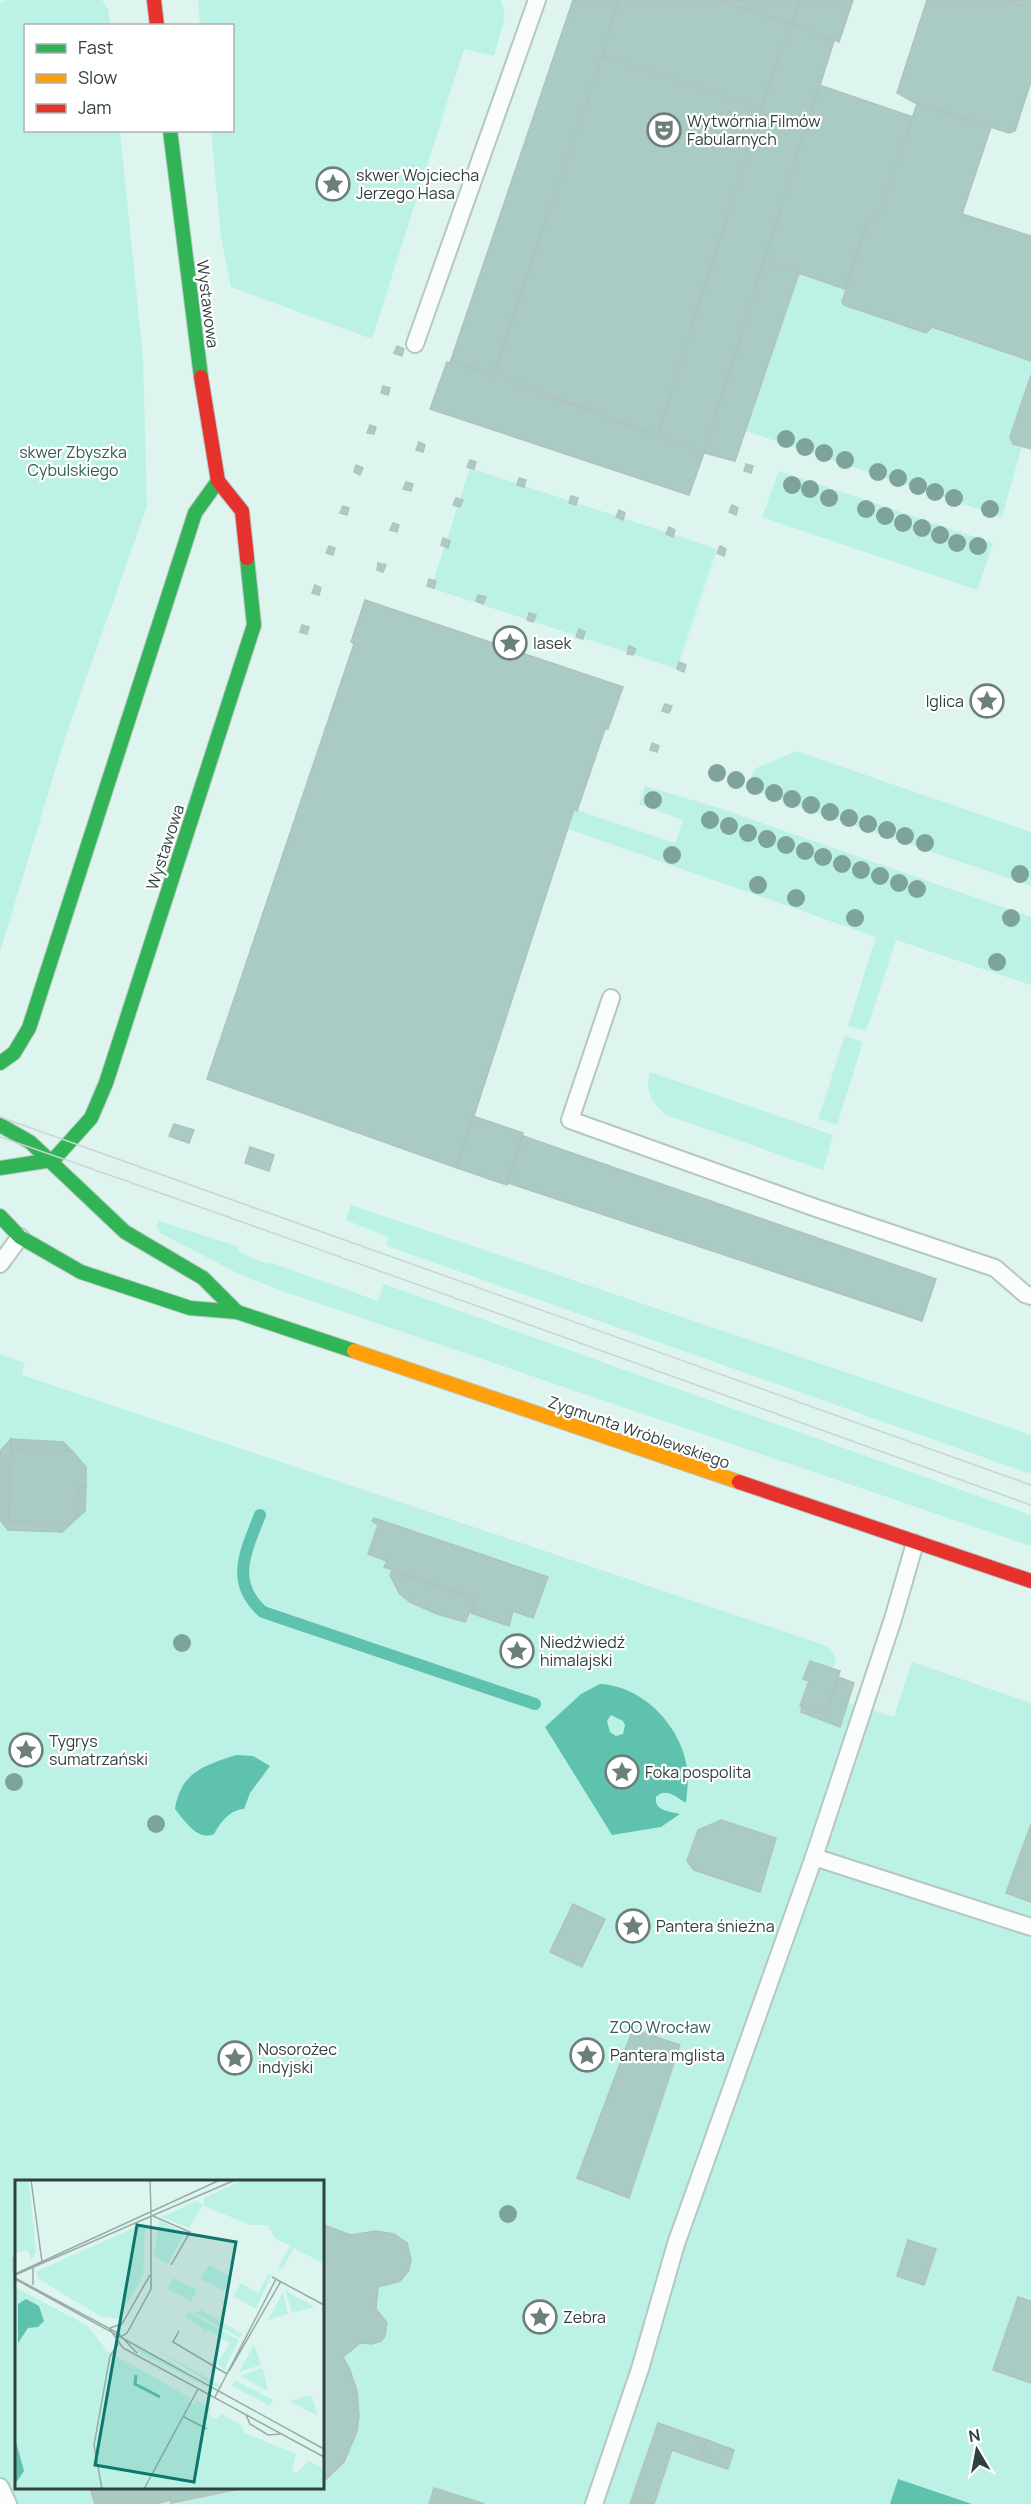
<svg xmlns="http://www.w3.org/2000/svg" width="1031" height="2504" viewBox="0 0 1031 2504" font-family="Manrope,sans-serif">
<rect width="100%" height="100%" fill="#def4ee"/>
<!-- green -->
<g fill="#bcf2e5" fill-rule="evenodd">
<path d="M5 0H102L108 9 110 25 26 26V130L120 131 143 357 147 506 65 738 0 952V4Z"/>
<path d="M198 0H501L505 16 494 56 464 49 372 339 231 287 221 238 211 131 232 130V26L200 25Z"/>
<path d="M799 273 845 289 842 300 844 305 926 333 932 327 1031 361V375L1010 437 1012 442 1022 446 1002 517 746 431Z"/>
<path d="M470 468 717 549 677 669 431 588Z"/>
<path d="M779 471 993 543 977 590 762 517Z"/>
<path d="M796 751 1031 832V886L748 789 754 769Z"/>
<path d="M645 786 719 808 1031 917V985L896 940 866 1031 848 1026 876 937 568 829 574 809 675 843 683 820 639 804Z"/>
<path d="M845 1036 863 1042 837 1125 818 1119Z"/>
<path d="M650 1072 833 1135 823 1170 666 1115C652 1103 644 1091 650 1072Z"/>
<path d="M351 1205 1031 1435V1474L387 1246 388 1237 346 1220Z"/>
<path d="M159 1221 239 1247 238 1252 267 1264 269 1262 378 1301 384 1284 1031 1515V1546L288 1293 241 1275 160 1233 156 1226Z"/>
<path d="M0 1354 25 1363 22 1375 827 1646C836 1653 837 1659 833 1669L841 1671 832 1698 894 1717 912 1662 1031 1703V2504H0ZM16 2182H322V2488H16Z"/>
</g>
<!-- water -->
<g fill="#5ec2af" fill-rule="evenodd">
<path d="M600 1684C645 1686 685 1730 688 1775 688 1784 687 1794 686 1803 676 1797 666 1787 656 1797 654 1811 669 1811 680 1814L661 1827 612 1835 545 1727 581 1694ZM611 1715 623 1721 625 1725 623 1734 616 1736 610 1732 607 1721Z"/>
<path d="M236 1755 253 1756 270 1766 250 1793 244 1809C229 1810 221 1822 214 1834 198 1842 184 1820 175 1809 181 1772 203 1766 236 1755Z"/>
<path d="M898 2479 972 2504H890Z"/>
</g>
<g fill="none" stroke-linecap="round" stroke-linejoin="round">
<!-- stream -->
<path stroke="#5ec2af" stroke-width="12" d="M260 1515C246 1551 229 1582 263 1612L535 1704"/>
</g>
<!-- building -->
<g fill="#aacbc3" stroke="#b1c2be" stroke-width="1.5">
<path d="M573 0H618L602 56 494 374 451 360Z"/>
<path d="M618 0H718L791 24 761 109 602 56Z"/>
<path d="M718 0H800L791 24Z"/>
<path d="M800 0H853L839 42 791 24Z"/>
<path d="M927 0H1005L1031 9V81L1015 131 1009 133 917 104 897 93Z"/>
<path d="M1005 0H1031V9Z"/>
<path d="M791 24 834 41 704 453 657 436 761 109Z"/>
<path d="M602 56 761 109 657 436 494 374Z"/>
<path d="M819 85 913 117 878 217H872L868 219 845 289 764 261Z"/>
<path d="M917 104 991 127 962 214 1031 236V361L932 327 926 333 844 305 842 302 868 220 872 217H878Z"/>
<path d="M764 261 799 273 735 461 704 453Z"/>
<path d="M397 346 404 349 402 356 394 353Z"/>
<path d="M451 360 704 453 689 495 430 409 447 362 450 363Z"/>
<path d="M1031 375V449L1013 444 1010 437Z"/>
<path d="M383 386 390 388 388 395 381 393Z"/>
<path d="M370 425 376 427 374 434 367 433Z"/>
<path d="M419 442 425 445 423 452 416 450Z"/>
<path d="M470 460 476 462 474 469 467 467Z"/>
<path d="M746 464 753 466 751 473 744 471Z"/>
<path d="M356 465 363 468 360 475 354 472Z"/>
<path d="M519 478 526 480 524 487 517 485Z"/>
<path d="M406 482 413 484 411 491 403 489Z"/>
<path d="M571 496 578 498 576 505 569 503Z"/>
<path d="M456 498 463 500 460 507 453 505Z"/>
<path d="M732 505 738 508 736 515 729 512Z"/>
<path d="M343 506 349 508 347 515 340 513Z"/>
<path d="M619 510 625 513 623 520 616 517Z"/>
<path d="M393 523 399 525 397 532 390 530Z"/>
<path d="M669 527 675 530 673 537 666 534Z"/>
<path d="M443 538 450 541 448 548 441 545Z"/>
<path d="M329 546 335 548 333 555 326 553Z"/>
<path d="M720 546 726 549 724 556 717 553Z"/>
<path d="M378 563 386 565 383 572 377 570Z"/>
<path d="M429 579 436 581 434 588 427 586Z"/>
<path d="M315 585 321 588 319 595 312 593Z"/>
<path d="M478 595 486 597 483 604 476 601Z"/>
<path d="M365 600 623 687 608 729H605L577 811 574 809 457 1168 207 1079 354 644 351 642Z"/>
<path d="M529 613 536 615 533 622 527 620Z"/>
<path d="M302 625 309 627 307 634 300 632Z"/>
<path d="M579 629 585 632 583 639 576 637Z"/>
<path d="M629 646 636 649 633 655 627 654Z"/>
<path d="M679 662 686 665 684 672 677 669Z"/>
<path d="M665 704 672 706 669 713 662 711Z"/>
<path d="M652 743 659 746 657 752 650 750Z"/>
<path d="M473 1116 523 1133 507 1185 457 1168Z"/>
<path d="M174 1124 194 1130 189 1143 169 1136Z"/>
<path d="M523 1136 936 1279 922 1321 508 1183Z"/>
<path d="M250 1147 274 1155 269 1171 245 1163Z"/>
<path d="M11 1439 63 1442 73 1452 11 1449Z"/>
<path d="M11 1439 9 1521 70 1523 77 1517 78 1486 86 1487 85 1511 62 1532 8 1530 0 1520V1451Z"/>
<path d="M11 1449 73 1452 86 1467V1487L78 1486 77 1517 70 1523 9 1521Z"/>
<path d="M374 1518 548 1577 533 1618 513 1611 509 1626 471 1613 475 1599 384 1567 387 1561 368 1554 378 1525 372 1521Z"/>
<path d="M392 1570 475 1599 465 1622 437 1614 410 1602 399 1593 390 1575Z"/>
<path d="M810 1661 840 1671 825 1714 800 1706 809 1681 803 1679Z"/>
<path d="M838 1677 854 1683 840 1727 801 1712 802 1706 825 1714Z"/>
<path d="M721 1820 776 1838 760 1892 694 1870 687 1861 698 1830Z"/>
<path d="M1031 1824V1902L1006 1893Z"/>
<path d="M573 1904 605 1919 582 1967 550 1952Z"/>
<path d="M633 2029 680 2045 629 2198 577 2178Z"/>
<path d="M322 2224 350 2235 376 2231 394 2234 407 2243 411 2259 409 2270 400 2281 378 2287 376 2309 387 2323 385 2336 381 2341 372 2344 360 2343 343 2357 350 2370 357 2391 359 2416 357 2431 344 2462 322 2483Z"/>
<path d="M908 2240 936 2249 924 2285 897 2276Z"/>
<path d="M16 2257V2324L13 2258Z"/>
<path d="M1018 2297 1031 2301V2383L993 2370Z"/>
<path d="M658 2423 707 2440 700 2460 672 2450 654 2504H630Z"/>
<path d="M707 2440 734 2450 728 2469 700 2460Z"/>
<path d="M90 2488H169L171 2500 155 2504H95Z"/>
<path d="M170 2488H244L171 2503Z"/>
<path d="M434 2488 485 2504H429Z"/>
</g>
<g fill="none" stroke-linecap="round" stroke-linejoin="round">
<defs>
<g id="lane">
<path d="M415 344 537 0"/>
<path d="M611 998 570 1120 816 1208 995 1268 1025 1294 1031 1296"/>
<path d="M0 1264 20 1237"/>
<path d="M814 1857 1031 1927"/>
<path d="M0 2487 8 2504"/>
<path d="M594 2504 640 2369 676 2244 814 1857 893 1619 915 1543"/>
</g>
<g id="fast">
<path d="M170 130 201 377"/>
<path d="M0 1063 14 1053 29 1028 195 513 218 481"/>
<path d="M0 1125 30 1142 125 1232 203 1278 237 1312"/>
<path d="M0 1168 52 1160 56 1157 91 1118 106 1083 254 625 247 558"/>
<path d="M0 1216 20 1237 81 1272 190 1308 237 1312 354 1351"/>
</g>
<path id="slow" d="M354 1351 739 1482"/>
<g id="jam">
<path d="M154 0 157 26"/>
<path d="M201 377 218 481 242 511 247 558"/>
<path d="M739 1482 1031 1581"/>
</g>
</defs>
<!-- lane casing -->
<use href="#lane" stroke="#b5c7c2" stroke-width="20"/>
<!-- fast casing -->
<use href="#fast" stroke="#b5c7c2" stroke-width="16"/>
<!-- slow casing -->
<use href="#slow" stroke="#b5c7c2" stroke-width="16"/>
<!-- jam casing -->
<use href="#jam" stroke="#b5c7c2" stroke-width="16"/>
<!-- lane -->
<use href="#lane" stroke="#fafdfc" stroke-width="16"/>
<!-- fast -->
<use href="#fast" stroke="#30b455" stroke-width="14"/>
<!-- slow -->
<use href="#slow" stroke="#ff9f0a" stroke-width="14"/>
<!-- jam -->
<use href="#jam" stroke="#e5322d" stroke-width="14"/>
<!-- tram -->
<g stroke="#cdd4d2" stroke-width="1.5">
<path d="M0 1117 1031 1485"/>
<path d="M0 1137C345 1256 687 1383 1031 1505"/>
</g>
</g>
<!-- trees -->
<g fill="#7da39a">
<circle cx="786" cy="439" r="9"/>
<circle cx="805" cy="447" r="9"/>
<circle cx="824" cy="453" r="9"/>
<circle cx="845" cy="460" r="9"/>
<circle cx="878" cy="472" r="9"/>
<circle cx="898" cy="478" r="9"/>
<circle cx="792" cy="485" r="9"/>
<circle cx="918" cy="486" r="9"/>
<circle cx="810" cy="489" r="9"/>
<circle cx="935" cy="492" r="9"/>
<circle cx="829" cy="498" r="9"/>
<circle cx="954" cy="498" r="9"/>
<circle cx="866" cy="509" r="9"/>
<circle cx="990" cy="509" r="9"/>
<circle cx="885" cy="516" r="9"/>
<circle cx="903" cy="523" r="9"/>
<circle cx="922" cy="528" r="9"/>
<circle cx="940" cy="535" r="9"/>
<circle cx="957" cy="543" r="9"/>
<circle cx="978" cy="546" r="9"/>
<circle cx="717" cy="773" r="9"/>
<circle cx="736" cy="780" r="9"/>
<circle cx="755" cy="786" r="9"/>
<circle cx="774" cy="793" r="9"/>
<circle cx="792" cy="799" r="9"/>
<circle cx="653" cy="800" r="9"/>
<circle cx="811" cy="805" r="9"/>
<circle cx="830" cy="812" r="9"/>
<circle cx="849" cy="818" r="9"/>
<circle cx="710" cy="820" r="9"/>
<circle cx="868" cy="824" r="9"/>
<circle cx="729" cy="826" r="9"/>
<circle cx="887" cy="830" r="9"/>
<circle cx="748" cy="833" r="9"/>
<circle cx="905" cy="836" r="9"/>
<circle cx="767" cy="839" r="9"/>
<circle cx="925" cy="843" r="9"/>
<circle cx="786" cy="845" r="9"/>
<circle cx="805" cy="851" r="9"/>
<circle cx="672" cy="855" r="9"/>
<circle cx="823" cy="857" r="9"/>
<circle cx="842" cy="864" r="9"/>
<circle cx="861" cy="870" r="9"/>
<circle cx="1020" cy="874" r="9"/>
<circle cx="880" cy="876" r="9"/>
<circle cx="899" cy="883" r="9"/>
<circle cx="758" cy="885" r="9"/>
<circle cx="917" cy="889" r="9"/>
<circle cx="796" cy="898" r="9"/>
<circle cx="855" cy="918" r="9"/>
<circle cx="1011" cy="918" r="9"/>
<circle cx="997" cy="962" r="9"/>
<circle cx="182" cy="1643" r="9"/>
<circle cx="14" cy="1782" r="9"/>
<circle cx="156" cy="1824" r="9"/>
<circle cx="508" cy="2214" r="9"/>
</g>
<!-- icons -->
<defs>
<symbol id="theatre-ring" viewBox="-11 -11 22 22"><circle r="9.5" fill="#fff" stroke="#6d7f7a" stroke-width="1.5"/><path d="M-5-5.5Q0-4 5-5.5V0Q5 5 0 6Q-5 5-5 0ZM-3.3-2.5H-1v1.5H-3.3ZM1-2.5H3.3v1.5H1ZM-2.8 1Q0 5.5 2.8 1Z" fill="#6d7f7a"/></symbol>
<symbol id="sight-ring" viewBox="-11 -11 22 22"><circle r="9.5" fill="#fff" stroke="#6d7f7a" stroke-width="1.5"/><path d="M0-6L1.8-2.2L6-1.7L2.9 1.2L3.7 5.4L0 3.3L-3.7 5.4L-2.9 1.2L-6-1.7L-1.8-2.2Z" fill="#6d7f7a"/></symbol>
</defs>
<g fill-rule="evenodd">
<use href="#theatre-ring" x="645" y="111" width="38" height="38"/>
<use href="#sight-ring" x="314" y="165" width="38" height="38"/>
<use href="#sight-ring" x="491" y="624" width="38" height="38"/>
<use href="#sight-ring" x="968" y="682" width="38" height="38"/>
<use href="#sight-ring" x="498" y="1632" width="38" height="38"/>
<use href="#sight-ring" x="7" y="1731" width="38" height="38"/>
<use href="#sight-ring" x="603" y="1753" width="38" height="38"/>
<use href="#sight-ring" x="614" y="1907" width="38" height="38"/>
<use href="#sight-ring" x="568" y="2036" width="38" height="38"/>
<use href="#sight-ring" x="216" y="2039" width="38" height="38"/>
<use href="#sight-ring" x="521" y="2298" width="38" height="38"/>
</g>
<g text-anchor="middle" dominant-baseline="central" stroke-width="4.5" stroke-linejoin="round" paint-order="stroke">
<!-- poi labels -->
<g font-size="16" fill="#30403c" stroke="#fff" text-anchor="start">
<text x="687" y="121">Wytwórnia Filmów<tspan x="687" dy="18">Fabularnych</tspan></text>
<text x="356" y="175">skwer Wojciecha<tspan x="356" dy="18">Jerzego Hasa</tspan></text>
<text x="533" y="643">Iasek</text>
<text x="964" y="701" text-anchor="end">Iglica</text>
<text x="540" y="1642">Niedźwiedź<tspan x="540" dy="18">himalajski</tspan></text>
<text x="49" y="1741">Tygrys<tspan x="49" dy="18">sumatrzański</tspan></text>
<text x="645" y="1772">Foka pospolita</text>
<text x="656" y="1926">Pantera śnieżna</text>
<text x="258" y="2049">Nosorożec<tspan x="258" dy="18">indyjski</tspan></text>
<text x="610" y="2055">Pantera mglista</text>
<text x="563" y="2317">Zebra</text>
</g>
<!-- street labels -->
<g font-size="16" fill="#30403c" stroke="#fff">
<text transform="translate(208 304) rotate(83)">Wystawowa</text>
<text transform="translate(165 847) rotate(-72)">Wystawowa</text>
<text transform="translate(639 1432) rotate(19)">Zygmunta Wróblewskiego</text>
</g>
<!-- park labels -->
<g font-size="16" fill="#2d6055" stroke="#fff">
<text x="73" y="452">skwer Zbyszka<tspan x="73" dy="18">Cybulskiego</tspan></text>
<text x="660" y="2027">ZOO Wrocław</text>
</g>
</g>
<!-- overview -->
<g transform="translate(15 2180)">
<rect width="309" height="309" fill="#def4ee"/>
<path d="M0 0H13L14 4 21 71 17 80 12 70 0 73ZM228 0H309V84L279 68 267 89 263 88 275 66 260 58 253 45H235L189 26V18ZM182 21 188 25 174 48 147 37ZM144 40 170 53 152 84 139 76ZM130 43 128 96 103 139 85 136 22 98V91ZM194 85 215 97 209 111 186 99ZM257 94 241 129 218 116 226 103 243 113 253 95ZM159 98 182 110 176 121 153 109ZM0 107 73 146 92 171 174 217V222L179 224 181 220 196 227 195 236 201 239 207 234 225 244 230 253 281 274 277 291 281 293 294 281 309 289V309H0ZM268 112 273 134 253 140ZM271 112V111L300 127 277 133ZM186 130 228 154 225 158 180 133ZM163 132 172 137 173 132 224 160 209 190 202 183 215 163 192 150 186 158 190 150ZM239 164 246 185 224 192ZM117 165 137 175 200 211 128 174ZM135 166 205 205 203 208ZM247 188 248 189 253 211 225 196ZM220 200 258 220 255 226 217 206ZM296 215 303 236 274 221 295 215Z" fill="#bcf2e5"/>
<path d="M11 119 24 126 29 141 23 147 13 148 3 163V124ZM0 258 9 291 0 304Z" fill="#5ec2af"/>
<path fill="none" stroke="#5ec2af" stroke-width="3" d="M121 195 120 204 145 217"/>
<path fill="none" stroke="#98aca7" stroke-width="1.5" d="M16 0 27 82M135 0 136 32M138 36 175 52 156 85M18 86V105M0 94 205 0M0 95 220 0M257 97 309 125M0 98 103 153 122 173M0 99 309 269M94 148 108 168 309 277M95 148 107 144 135 95M164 151 158 162 212 194M106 157 112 153 136 109V32M214 191 266 101M200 217 261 99M231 235 235 244 253 255 266 254M169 237 192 249M87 309 79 265 95 176 103 164M129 309 183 209"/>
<path fill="#0f766e" fill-opacity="0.15" stroke="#0f766e" stroke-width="3" d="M122 45 221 62 179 302 80 285Z"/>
<rect width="309" height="309" fill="none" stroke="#30403c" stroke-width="3"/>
</g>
<!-- legend -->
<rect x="24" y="24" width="210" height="108" fill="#ffffff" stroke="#acb3b1" stroke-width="1.5"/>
<rect x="36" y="44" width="30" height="9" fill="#30b455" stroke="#acb3b1" stroke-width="1.5"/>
<text x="78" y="54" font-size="18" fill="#30403c">Fast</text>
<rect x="36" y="74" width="30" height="9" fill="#ff9f0a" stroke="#acb3b1" stroke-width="1.5"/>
<text x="78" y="84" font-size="18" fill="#30403c">Slow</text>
<rect x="36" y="104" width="30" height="9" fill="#e5322d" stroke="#acb3b1" stroke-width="1.5"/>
<text x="78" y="114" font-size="18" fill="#30403c">Jam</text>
<!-- north arrow -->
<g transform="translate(977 2450) rotate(350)" stroke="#ffffff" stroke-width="4.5" paint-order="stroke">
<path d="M0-4.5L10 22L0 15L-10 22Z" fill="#30403c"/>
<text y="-9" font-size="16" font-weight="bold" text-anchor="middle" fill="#30403c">N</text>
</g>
</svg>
